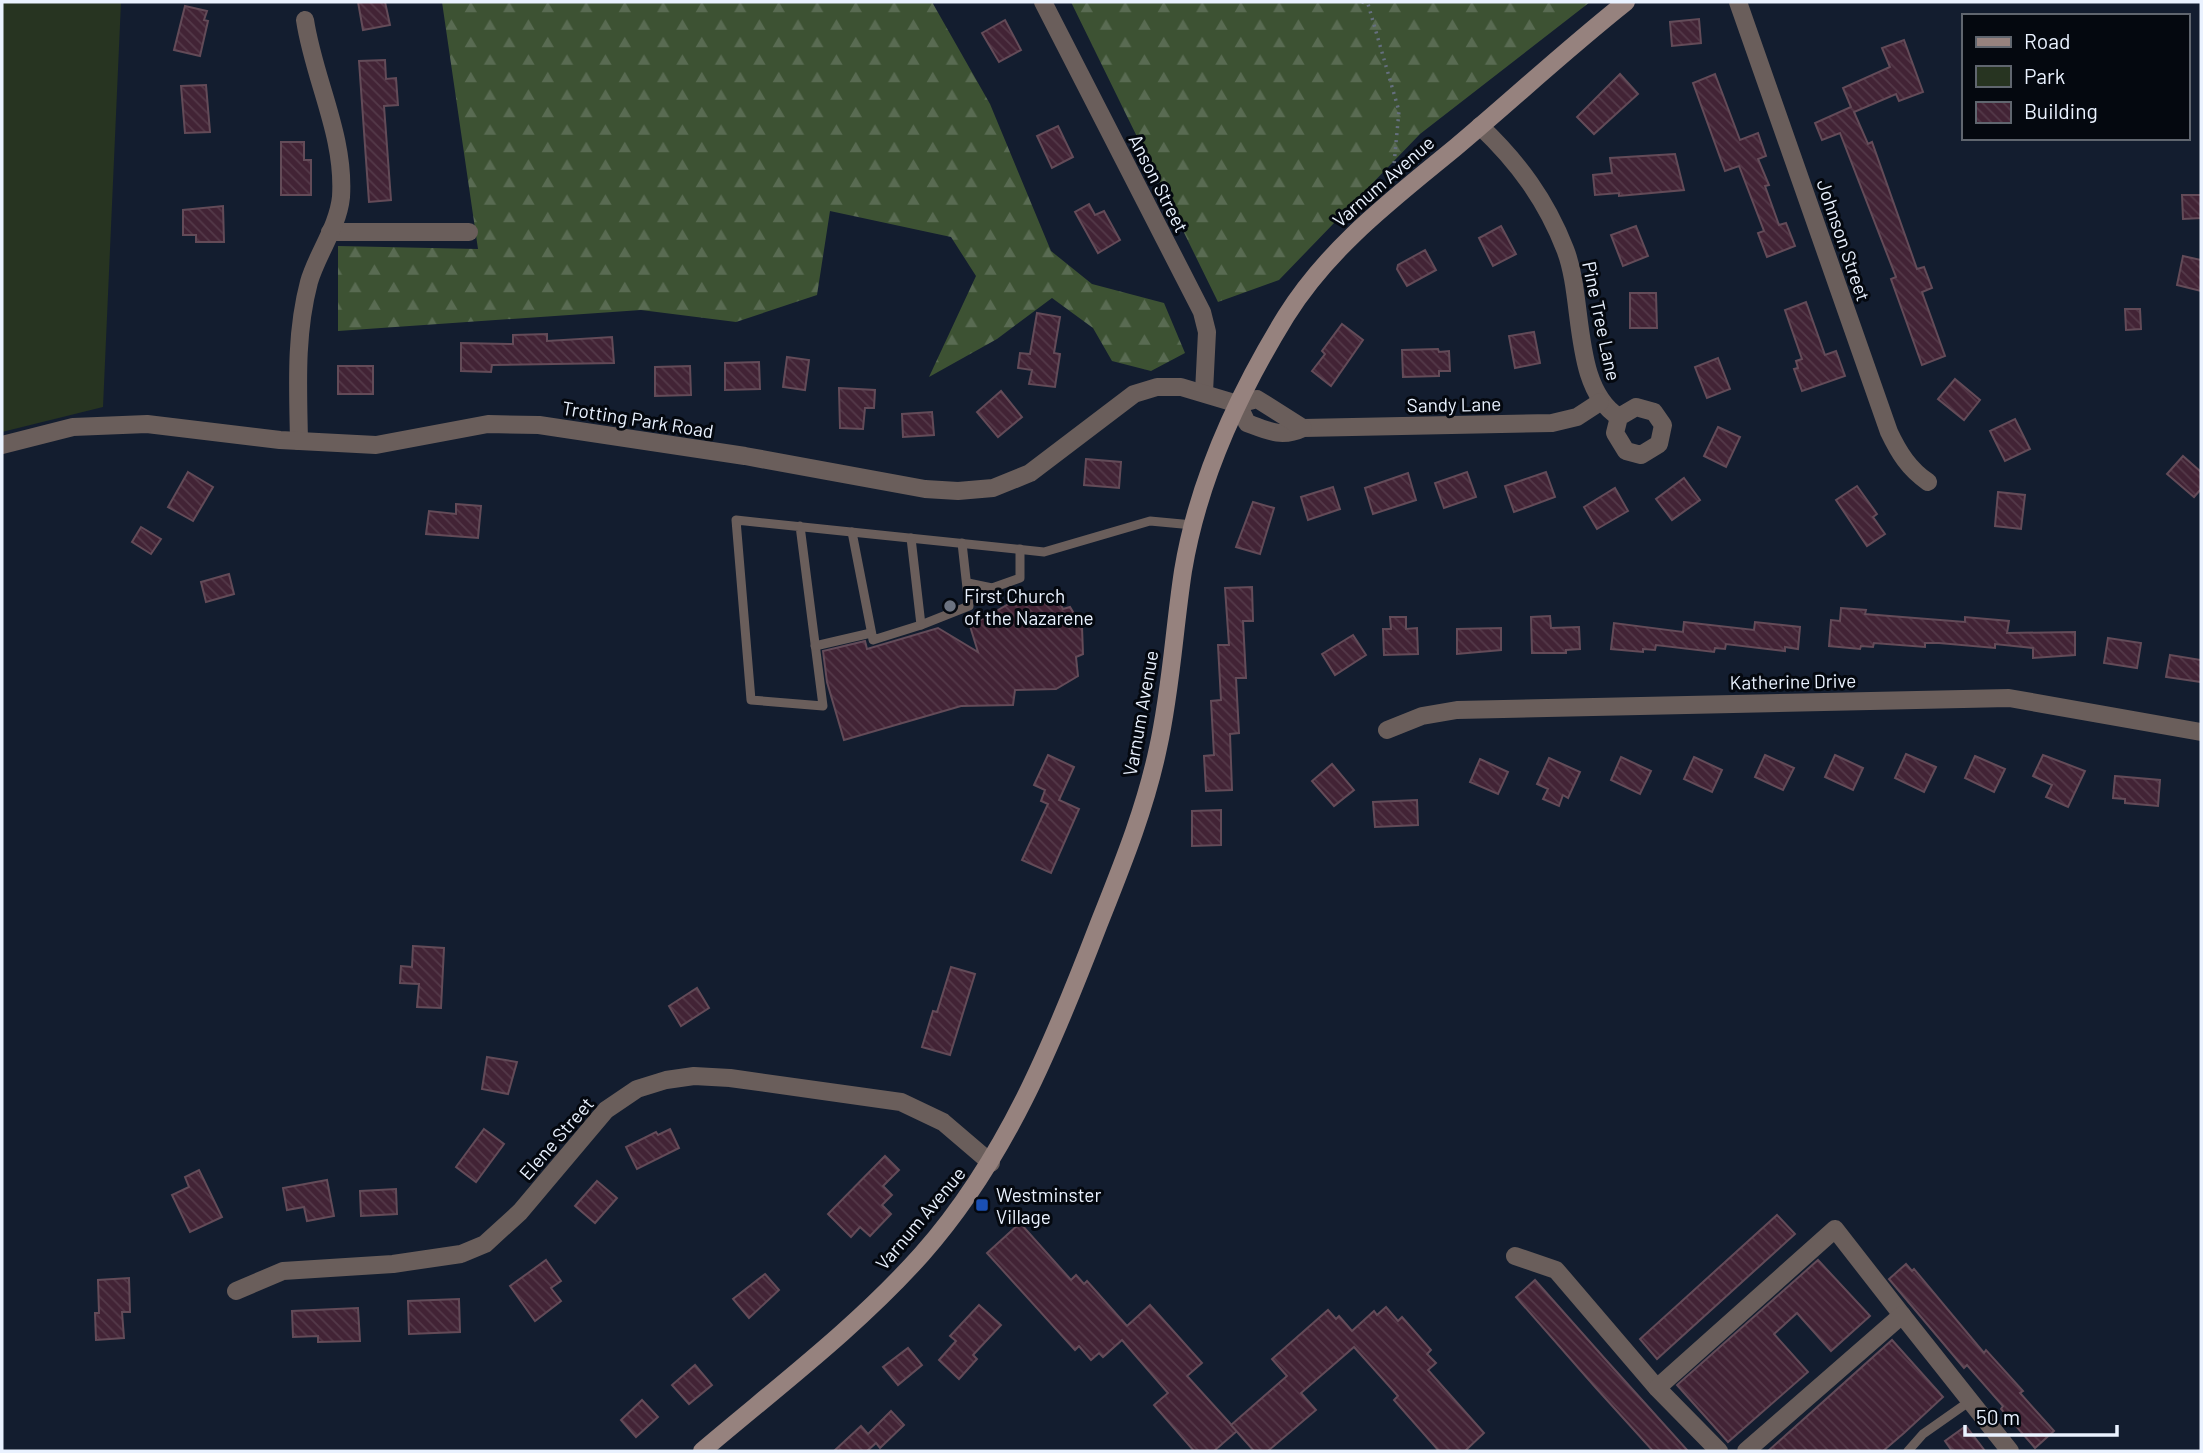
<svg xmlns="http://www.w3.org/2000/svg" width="2203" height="1453" viewBox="0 0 2203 1453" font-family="Barlow,sans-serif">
<defs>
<pattern id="forest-firs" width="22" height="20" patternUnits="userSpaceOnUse" patternTransform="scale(1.75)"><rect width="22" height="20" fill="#3d5233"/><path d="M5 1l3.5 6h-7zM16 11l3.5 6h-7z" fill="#596b52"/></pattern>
<pattern id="building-back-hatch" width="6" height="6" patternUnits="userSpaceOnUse" patternTransform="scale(1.75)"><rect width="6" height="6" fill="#422335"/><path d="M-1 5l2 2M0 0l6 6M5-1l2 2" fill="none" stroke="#543949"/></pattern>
</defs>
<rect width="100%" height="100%" fill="#131d2f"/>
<!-- green -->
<path fill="#273421" d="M2 2H121L103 407 2 432Z"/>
<!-- forest -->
<g fill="url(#forest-firs)">
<path d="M442 2H932L990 104 1051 251 1092 284 1164 303 1185 353 1151 371 1112 361 1093 328 1052 298 997 339 929 377 976 276 951 237 830 211 817 295 736 322 641 310 338 331V246L478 249Z"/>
<path d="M1071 2H1590L1420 134 1279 280 1218 302Z"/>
</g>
<!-- building -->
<g fill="url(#building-back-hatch)" stroke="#634b58" stroke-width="2">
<path d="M358 2H385L390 25 363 30Z"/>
<path d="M185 6 207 11 204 20 208 21 200 56 174 50Z"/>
<path d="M1699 19 1701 43 1672 46 1670 22Z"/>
<path d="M1005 20 1021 50 999 62 982 33Z"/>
<path d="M1904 40 1923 92 1899 101 1896 94 1854 112 1868 144 1872 142 1917 269 1924 267 1932 288 1922 292 1945 356 1922 365 1891 279 1896 277 1840 133 1822 140 1815 123 1851 107 1843 88 1890 67 1882 48Z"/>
<path d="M385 60 386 79 396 78 398 105 384 106 391 200 369 202 359 61Z"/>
<path d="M1620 74 1638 94 1594 134 1577 117Z"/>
<path d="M1715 74 1740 140 1758 133 1766 156 1758 159 1769 185 1765 186 1779 225 1786 223 1795 246 1767 257 1758 233 1764 231 1739 166 1725 171 1693 83Z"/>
<path d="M206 85 210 132 185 133 181 86Z"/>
<path d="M1058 126 1073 157 1052 168 1037 136Z"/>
<path d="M281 142H304V160H311V195H281Z"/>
<path d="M1675 154 1684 190 1619 196V193L1595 195 1593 175 1612 173 1610 158Z"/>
<path d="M2182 195H2201V218L2183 219Z"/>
<path d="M1089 204 1095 215 1104 211 1120 240 1098 253 1075 212Z"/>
<path d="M223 206 224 242H196V235H183V210Z"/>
<path d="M1501 226 1516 254 1493 266 1479 238Z"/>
<path d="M1636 226 1648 256 1623 266 1611 235Z"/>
<path d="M1425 250 1436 270 1407 286 1397 269 1398 265Z"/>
<path d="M2183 256 2201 260V291L2177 285Z"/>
<path d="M1630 293H1656L1657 328H1630Z"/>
<path d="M1806 302 1825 355 1836 351 1845 376 1802 391 1794 369 1798 368 1796 361 1802 359 1785 310Z"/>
<path d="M2125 309H2140L2141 329 2126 330Z"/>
<path d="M1037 313 1060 317 1054 353 1060 354 1055 387 1029 384 1032 370 1018 368 1020 353 1030 354Z"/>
<path d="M1342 324 1363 340 1331 386 1312 371 1325 354 1322 351Z"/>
<path d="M1534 332 1540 363 1515 368 1509 336Z"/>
<path d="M547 334V341L612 337 614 363 492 365 491 372 461 371V343L513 344V335Z"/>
<path d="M1438 349 1439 352 1449 351 1450 371H1439V376L1403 377 1402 350Z"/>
<path d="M787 357 809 360 805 390 783 387Z"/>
<path d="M1718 358 1730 389 1707 398 1695 367Z"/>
<path d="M759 362 760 389 725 390V363Z"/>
<rect x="338" y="366" width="35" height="28"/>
<path d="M690 366 691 395 655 396V367Z"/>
<path d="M1955 379 1980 400 1964 420 1938 399Z"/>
<path d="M839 388 875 390 874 408H865L863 429 840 428Z"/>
<path d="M1001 391 1022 417 998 437 977 412Z"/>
<path d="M932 412 934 435 903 437 902 414Z"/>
<path d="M2015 419 2030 449 2005 461 1990 431Z"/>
<path d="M1718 427 1740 437 1726 467 1704 456Z"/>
<path d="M2183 456 2201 472V489L2194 497 2167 474Z"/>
<path d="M1086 459 1121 462 1119 488 1084 485Z"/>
<path d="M188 472 213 487 193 521 168 507Z"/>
<path d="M1467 472 1476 497 1444 508 1435 483Z"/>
<path d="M1546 472 1555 497 1514 512 1505 486Z"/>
<path d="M1408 473 1416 500 1373 514 1365 488Z"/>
<path d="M1684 478 1700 500 1672 520 1656 499Z"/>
<path d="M1857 486 1877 514 1873 517 1885 534 1867 546 1836 500Z"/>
<path d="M1333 487 1340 509 1308 520 1301 497Z"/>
<path d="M1615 488 1628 511 1597 529 1584 507Z"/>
<path d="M1998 492 2025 495 2021 529 1995 526Z"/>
<path d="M1253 502 1274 508 1260 554 1236 547Z"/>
<path d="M456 504 481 506 478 538 426 534 429 511 456 514Z"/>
<path d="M141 527 161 539 151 554 132 542Z"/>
<path d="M229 574 234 594 206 602 201 582Z"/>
<path d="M1252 587 1253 621H1243L1246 678H1236L1239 733 1230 734 1232 790 1206 791 1204 756 1214 755 1211 701 1221 700 1218 645H1229L1225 588Z"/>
<path d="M1028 593H1054L1063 609 1070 607 1082 627 1083 654 1076 657 1078 676 1056 689 1015 690 1013 705 961 706 844 740 827 682 823 651 865 641 867 649 938 628 978 652 970 626Z"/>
<path d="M1841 608 1866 610 1865 614 1965 622V617L2009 621 2007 633 2075 632V655L2033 658V648L1995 644V648L1939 643H1925V647L1874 643 1873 647 1861 646 1860 649 1829 646 1831 620 1840 621Z"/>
<path d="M1550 616 1551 628 1579 627 1580 649 1566 650V653H1532L1531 617Z"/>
<path d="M1390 617H1406V629L1417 628 1418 654 1384 655 1383 629H1391Z"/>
<path d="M1684 622 1754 630 1755 622 1800 627 1798 649 1785 647V651L1726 644 1725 649 1715 648 1714 652 1656 645 1655 650 1643 649V652L1611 649 1614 623 1683 632Z"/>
<path d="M1501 628V650L1457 654V629Z"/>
<path d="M1353 635 1366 655 1335 675 1322 654Z"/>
<path d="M2108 638 2141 643 2137 668 2104 663Z"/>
<path d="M2170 655 2201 660V682L2166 677Z"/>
<path d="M1906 754 1936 767 1924 792 1895 778Z"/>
<path d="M1048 755 1074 767 1059 800 1079 809 1051 873 1022 860 1048 804 1041 801 1045 790 1034 785Z"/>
<path d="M1765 755 1794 768 1783 790 1755 777Z"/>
<path d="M1835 755 1863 768 1853 790 1825 777Z"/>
<path d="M2043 755 2085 771 2068 807 2046 797 2052 785 2033 776Z"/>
<path d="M1975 756 2005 769 1994 792 1965 778Z"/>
<path d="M1621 757 1651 771 1640 794 1611 780Z"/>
<path d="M1694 757 1722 770 1712 792 1684 779Z"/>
<path d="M1549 758 1580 772 1568 798 1563 795 1559 806 1543 799 1548 789 1537 784Z"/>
<path d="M1480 759 1508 772 1498 794 1470 782Z"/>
<path d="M1332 764 1354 790 1334 806 1312 781Z"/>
<path d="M2115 776 2160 780 2158 806 2125 803V799L2113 798Z"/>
<path d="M1417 800 1418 825 1375 827 1373 802Z"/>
<path d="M1221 810V845L1192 846V811Z"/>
<path d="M413 946 444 948 441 1008 417 1007 419 984 400 983 401 966 412 967Z"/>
<path d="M951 967 975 974 950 1055 922 1047 933 1011 937 1012Z"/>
<path d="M697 988 709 1008 681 1026 669 1006Z"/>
<path d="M487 1057 517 1062 508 1094 482 1089Z"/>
<path d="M484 1129 504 1144 476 1182 456 1167Z"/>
<path d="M670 1129 679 1148 637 1169 626 1147 656 1132 658 1135Z"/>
<path d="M885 1156 899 1170 883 1186 892 1195 882 1205 891 1214 870 1236 860 1227 851 1237 828 1214Z"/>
<path d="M199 1170 222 1217 190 1232 172 1195 189 1187 185 1177Z"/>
<path d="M327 1180 334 1216 307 1221 304 1207 287 1210 283 1188Z"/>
<path d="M597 1181 617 1198 595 1223 575 1206Z"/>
<path d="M396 1189 397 1214 361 1216 360 1191Z"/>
<path d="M1777 1215 1795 1234 1657 1359 1640 1339Z"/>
<path d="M1020 1223 1071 1280 1076 1275 1084 1284 1087 1281 1127 1326 1150 1305 1202 1363 1187 1376 1237 1431 1214 1451H1194L1154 1405 1168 1393 1122 1340 1103 1357 1099 1353 1091 1360 1079 1346 1075 1350 987 1253Z"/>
<path d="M546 1260 561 1281 551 1288 561 1301 535 1321 510 1286Z"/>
<path d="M1818 1260 1870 1316 1831 1351 1797 1313 1774 1334 1808 1372 1728 1442 1677 1385Z"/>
<path d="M1906 1264 1912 1271 1914 1269 1984 1353 1986 1350 2023 1391 2020 1393 2054 1431 2035 1448 2001 1409 2003 1406 1967 1365 1964 1368 1889 1279Z"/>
<path d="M765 1274 779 1290 749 1318 733 1299Z"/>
<path d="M129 1278 130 1312H122L124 1338 96 1340 95 1313H99L98 1280Z"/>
<path d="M1535 1280 1606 1360 1688 1451H1653L1596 1388 1516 1297Z"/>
<path d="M459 1299 460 1332 409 1334 408 1301Z"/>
<path d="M979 1305 1001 1325 973 1355 977 1359 959 1379 939 1360 956 1341 950 1336Z"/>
<path d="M1386 1307 1398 1321 1402 1317 1431 1350 1427 1354 1436 1363 1428 1370 1484 1433 1465 1451H1439L1394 1400 1398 1396 1354 1347 1301 1393 1316 1410 1268 1451H1254L1231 1425 1287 1376 1272 1359 1328 1310 1336 1319 1339 1316 1352 1331 1374 1311 1377 1315Z"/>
<path d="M358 1308 360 1341 318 1342V1336L293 1337 292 1311Z"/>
<path d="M1892 1340 1943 1397 1904 1433 1883 1451H1768Z"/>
<path d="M908 1348 922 1365 898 1385 883 1367Z"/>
<path d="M695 1365 712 1385 689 1404 672 1385Z"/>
<path d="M642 1400 658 1417 636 1437 621 1420Z"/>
<path d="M891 1411 904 1425 880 1448 876 1443 867 1451H834L861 1426 868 1434Z"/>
<path d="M1966 1426 1985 1451H1952L1945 1441Z"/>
</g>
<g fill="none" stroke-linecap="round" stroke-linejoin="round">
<!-- path -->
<path stroke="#656f7f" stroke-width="3.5" stroke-dasharray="2 5" stroke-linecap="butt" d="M1362 2 1368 4 1399 111 1393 175"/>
<!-- service -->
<g stroke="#6a5e5b" stroke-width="9">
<path d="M800 526 823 706 751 700 736 520 1044 552 1150 521 1193 525"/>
<path d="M852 532 873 640 921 625 969 606 962 543"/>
<path d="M911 538 921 625"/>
<path d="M968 583 992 588 1020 578V549"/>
<path d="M815 646 871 633"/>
<path d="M1908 1451 1923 1434 1970 1401"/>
</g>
<!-- minor -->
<g stroke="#6a5e5b" stroke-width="18">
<path d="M1043 2 1202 312 1207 332 1204 392"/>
<path d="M1738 2 1889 432C1899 453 1909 469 1928 482"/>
<path d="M1480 126C1518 162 1546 200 1565 249 1585 299 1571 387 1619 417L1636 407 1654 412 1663 425 1659 444 1641 455 1626 451 1615 433 1619 417"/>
<path d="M330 232H469"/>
<path d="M1238 404 1247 423C1268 431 1282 438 1303 428L1552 423 1577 417 1600 402"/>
<path d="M1238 404 1257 399 1303 428"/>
<path d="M299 441C298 387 295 335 309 282 317 254 338 227 341 197 345 135 314 80 305 20"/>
<path d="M2 445 73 427 147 424 280 440 376 445 488 424 539 425 745 456 925 489 958 491 993 488 1030 473 1134 394 1157 387H1181L1238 404"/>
<path d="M1387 730 1422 716 1457 710 2009 698 2201 732"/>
<path d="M1515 1256 1556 1270 1657 1388"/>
<path d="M236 1291 283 1271 393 1264 461 1254 485 1244 520 1212 606 1110 637 1089 666 1080 694 1076 730 1078 901 1102 943 1122 991 1163"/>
<path d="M1719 1451 1657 1388 1835 1229 1902 1315"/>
<path d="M1746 1451 1902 1315 2010 1451"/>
</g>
<!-- secondary -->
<path stroke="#96827e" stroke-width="18" d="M702 1451C776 1388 857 1327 922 1254 1006 1159 1053 1043 1098 926 1121 868 1145 810 1158 748 1171 690 1174 630 1183 571 1198 480 1238 394 1286 316 1330 246 1393 199 1456 147 1513 99 1568 48 1626 2"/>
</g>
<!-- markers -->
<circle fill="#6b7280" stroke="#04080f" stroke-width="2.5" cx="950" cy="606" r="7"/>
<rect fill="#1a4fb4" stroke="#04080f" stroke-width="2.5" x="975" y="1198" width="14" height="14" rx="3.5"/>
<g text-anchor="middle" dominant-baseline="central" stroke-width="6" stroke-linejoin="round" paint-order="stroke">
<!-- street labels -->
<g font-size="19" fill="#eaf2ff" stroke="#04080f">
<text transform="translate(1383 181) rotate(-41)">Varnum Avenue</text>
<text transform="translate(1159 183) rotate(63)">Anson Street</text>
<text transform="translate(1844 240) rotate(71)">Johnson Street</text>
<text transform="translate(1602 321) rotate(78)">Pine Tree Lane</text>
<text transform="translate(1454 404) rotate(-1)">Sandy Lane</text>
<text transform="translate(638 419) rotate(9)">Trotting Park Road</text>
<text transform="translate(1793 681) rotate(-1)">Katherine Drive</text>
<text transform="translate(1140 713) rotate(-80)">Varnum Avenue</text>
<text transform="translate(556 1138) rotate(-49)">Elene Street</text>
<text transform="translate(920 1218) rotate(-50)">Varnum Avenue</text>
</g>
<!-- poi labels -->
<g font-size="19" fill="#eaf2ff" stroke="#04080f" text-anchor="start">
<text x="964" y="595">First Church<tspan x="964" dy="22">of the Nazarene</tspan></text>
<text x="996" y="1194">Westminster<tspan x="996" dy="22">Village</tspan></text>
</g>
</g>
<!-- border -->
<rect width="2203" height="1453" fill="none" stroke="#eaf2ff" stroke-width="7"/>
<!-- legend -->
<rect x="1962" y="14" width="228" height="126" fill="#04080f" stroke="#60666f" stroke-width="2"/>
<rect x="1976" y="37" width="35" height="10" fill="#96827e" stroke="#60666f" stroke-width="2"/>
<text x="2024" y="49" font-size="21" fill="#eaf2ff">Road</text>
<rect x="1976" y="66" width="35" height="21" fill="#273421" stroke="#60666f" stroke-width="2"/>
<text x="2024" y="84" font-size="21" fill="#eaf2ff">Park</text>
<rect x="1976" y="102" width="35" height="21" fill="url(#building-back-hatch)" stroke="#60666f" stroke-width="2"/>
<text x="2024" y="119" font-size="21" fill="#eaf2ff">Building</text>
<!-- scale -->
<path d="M1965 1425v10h152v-10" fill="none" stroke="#eaf2ff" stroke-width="3.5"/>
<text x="1976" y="1425" font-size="21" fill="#eaf2ff" stroke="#04080f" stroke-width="5" paint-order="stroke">50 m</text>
</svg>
